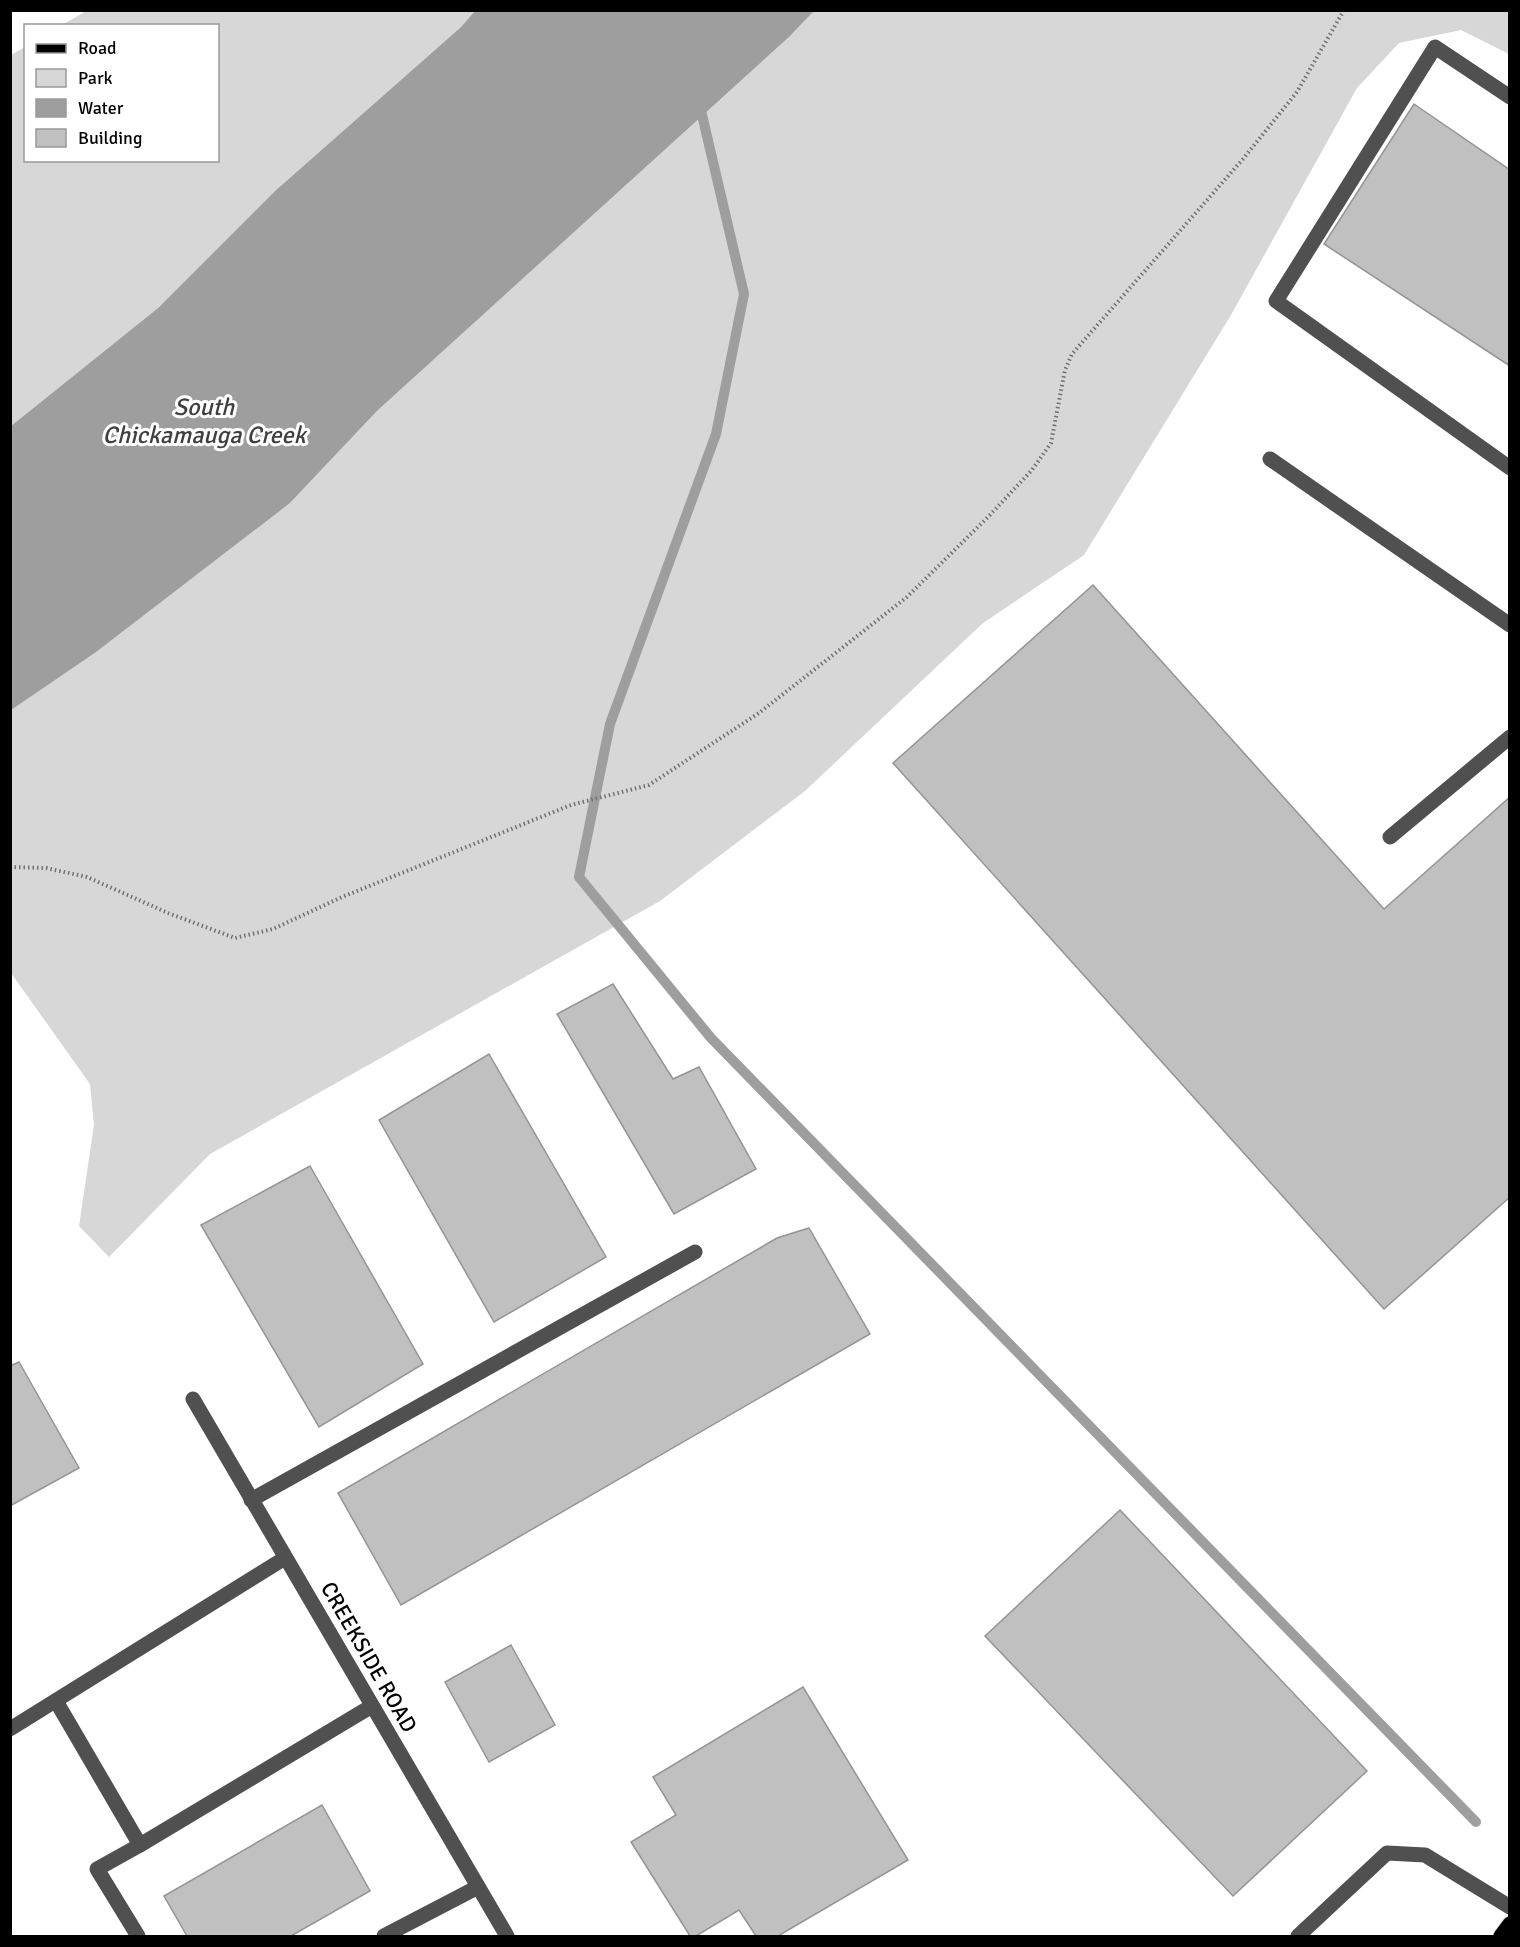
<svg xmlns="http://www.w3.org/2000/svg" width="1520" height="1947" viewBox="0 0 1520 1947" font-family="Signika,sans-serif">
<rect width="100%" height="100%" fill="#fff"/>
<!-- green -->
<g fill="#d7d7d7">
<path d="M88 10 476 11 461 27 275 191 158 308 11 426V55L25 47 26 160H218V26L62 25Z"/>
<path d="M814 11H1509V54L1461 30 1399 43 1357 88 1231 315 1084 555 983 623 805 791 660 901 210 1154 109 1257 79 1226 94 1125 90 1084 11 973 10 710 290 503 377 411 789 37Z"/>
</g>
<!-- water -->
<path fill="#9e9e9e" d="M476 10 814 11 789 37 377 411 290 503 96 652 11 710V426L158 308 275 191 461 27Z"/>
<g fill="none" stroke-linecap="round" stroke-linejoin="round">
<!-- stream -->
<path stroke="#9e9e9e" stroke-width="10" d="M699 102 744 294 716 434 610 724 579 877 711 1038 1476 1822"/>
</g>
<!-- building -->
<g fill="#c0c0c0" stroke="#949494" stroke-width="1.5">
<path d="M1414 104 1510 170V366L1324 244Z"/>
<path d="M1093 585 1384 909 1510 797V1197L1384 1309 893 763Z"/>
<path d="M613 984 673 1079 699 1067 756 1169 674 1214 557 1014Z"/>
<path d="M489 1054 606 1257 494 1322 379 1120Z"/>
<path d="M310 1166 423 1364 319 1427 201 1225Z"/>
<path d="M809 1228 870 1334 401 1605 338 1493 777 1238Z"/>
<path d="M19 1362 79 1468 10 1506V1366Z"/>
<path d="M1120 1510 1367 1771 1233 1896 985 1636Z"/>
<path d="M511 1645 555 1725 489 1762 445 1682Z"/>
<path d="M803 1687 908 1860 778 1936H756L739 1910 696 1936H690L631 1842 676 1815 653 1777Z"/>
<path d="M322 1805 370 1891 291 1936H187L164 1896Z"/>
</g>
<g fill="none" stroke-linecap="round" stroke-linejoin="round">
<defs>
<path id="major" d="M1501 1936 1510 1924"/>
</defs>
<!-- major casing -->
<use href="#major" stroke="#dbdbdb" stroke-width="17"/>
<!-- path -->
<path stroke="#727272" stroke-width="4" stroke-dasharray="1.5 3" stroke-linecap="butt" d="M10 867 46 868 87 877 168 913 235 938 273 929 342 897 571 805 649 785 759 713 907 597 989 516 1032 470 1051 443 1065 370 1072 354 1243 159 1297 92 1344 10"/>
<!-- minor -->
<g stroke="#505050" stroke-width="15">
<path d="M1510 97 1435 47 1276 301 1510 468"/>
<path d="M1270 459 1510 625"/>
<path d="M1390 837 1510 737"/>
<path d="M193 1399 507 1936"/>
<path d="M251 1500 695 1252"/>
<path d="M56 1701 140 1845 372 1706"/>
<path d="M10 1729 285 1558"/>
<path d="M138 1936 97 1869 140 1845"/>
<path d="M384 1936 478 1887"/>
<path d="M1298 1936 1387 1853 1425 1855 1510 1907"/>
</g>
<!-- major -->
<use href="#major" stroke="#000" stroke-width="15"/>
</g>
<g text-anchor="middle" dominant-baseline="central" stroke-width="6" stroke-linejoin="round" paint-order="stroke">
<!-- street labels -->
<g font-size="22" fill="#000" stroke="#fff">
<text transform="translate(369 1657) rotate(60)">CREEKSIDE ROAD</text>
</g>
<!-- water labels -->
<g font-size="24" font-style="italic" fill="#3f3f3f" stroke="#fff">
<text x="204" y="407">South<tspan x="204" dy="28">Chickamauga Creek</tspan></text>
</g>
</g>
<!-- border -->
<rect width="1520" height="1947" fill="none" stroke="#000000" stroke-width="24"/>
<!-- legend -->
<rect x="24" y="24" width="195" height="138" fill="#ffffff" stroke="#999999" stroke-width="1.5"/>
<rect x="36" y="44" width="30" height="9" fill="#000000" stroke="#999999" stroke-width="1.5"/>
<text x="78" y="54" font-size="18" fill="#000000">Road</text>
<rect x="36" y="69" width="30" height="18" fill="#d7d7d7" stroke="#999999" stroke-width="1.5"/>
<text x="78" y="84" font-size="18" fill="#000000">Park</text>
<rect x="36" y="99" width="30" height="18" fill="#9e9e9e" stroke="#999999" stroke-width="1.5"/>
<text x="78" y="114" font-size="18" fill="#000000">Water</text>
<rect x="36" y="129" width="30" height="18" fill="#c0c0c0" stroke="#999999" stroke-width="1.5"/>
<text x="78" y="144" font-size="18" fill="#000000">Building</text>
</svg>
